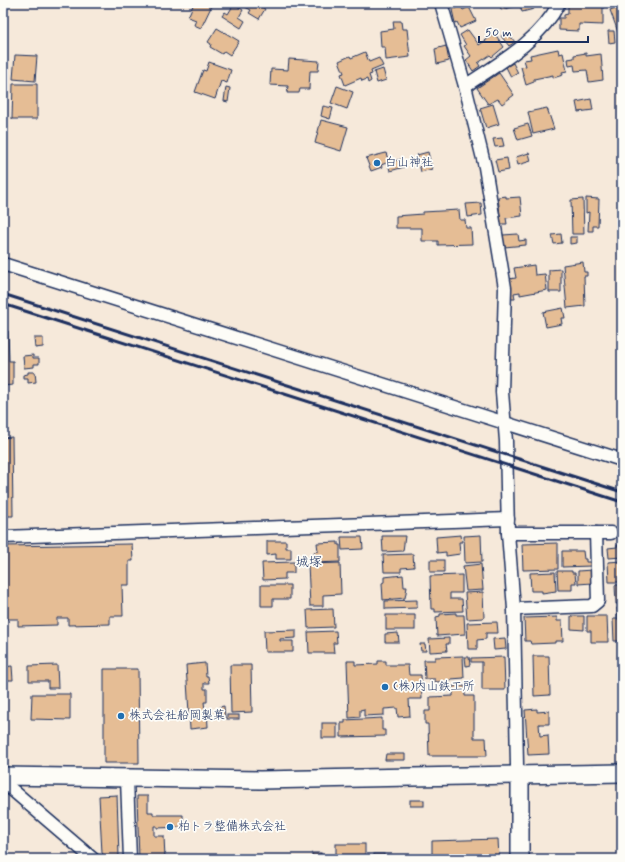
<svg xmlns="http://www.w3.org/2000/svg" width="625" height="862" viewBox="0 0 625 862" font-family="Mynerve,'Klee One',sans-serif">
<rect width="100%" height="100%" fill="#f6e9da"/>
<filter id="ink" filterUnits="userSpaceOnUse"><feTurbulence type="fractalNoise" baseFrequency=".025" numOctaves="2"/><feDisplacementMap in="SourceGraphic" scale="8" xChannelSelector="R" yChannelSelector="G"/><feConvolveMatrix kernelMatrix="1 2 1 2 8 2 1 2 1" color-interpolation-filters="sRGB"/></filter>
<g filter="url(#ink)">
<!-- building -->
<g fill="#e5bd95" stroke="#1b2f5e">
<path d="M194 3H213L201 28 194 25 196 20 188 17Z"/>
<path d="M247 3H254L265 9 259 19 249 13 251 10 245 7Z"/>
<path d="M500 3H533L534 9 522 12 520 5 501 10Z"/>
<path d="M234 4 243 10 239 17 245 21 241 28 222 16 225 12 228 14Z"/>
<path d="M568 5H603V25L579 24V31L559 30V18H564V15L568 14Z"/>
<path d="M622 5V30L618 32 610 10Z"/>
<path d="M460 6 463 10 469 7 476 21 460 28 457 22 455 23 452 10Z"/>
<path d="M393 21H401L402 29H407L410 57 386 60 385 47H381L380 31 394 29Z"/>
<path d="M217 28 239 41 230 55 224 51 222 54 210 47 211 44 208 42Z"/>
<path d="M468 30 479 45 495 34 504 47 492 57 490 55 478 63 480 66 473 71 466 60 471 56 464 46 466 45 460 35Z"/>
<path d="M608 31H614L615 42 609 43Z"/>
<path d="M507 32 515 42 509 46 501 36Z"/>
<path d="M446 46 449 61 437 64 435 49Z"/>
<path d="M558 49 559 54 563 53 567 71 562 72 563 75 553 78V75L534 79V82L526 85 521 67 526 66 524 60 531 59 530 55Z"/>
<path d="M365 52 369 62 379 58 383 66 371 71 372 74 369 75 371 81 368 83 367 79 362 81 361 78 345 85 341 74 344 73 339 61 350 56 351 58Z"/>
<path d="M586 53V56L601 54 603 80 589 82 587 70 575 71 574 65 569 66 568 59 574 58V55Z"/>
<path d="M15 55 37 56 35 81 13 79Z"/>
<path d="M289 59 319 61 318 71H310L309 89H300L299 93H287L288 86 270 85 271 69 288 70Z"/>
<path d="M209 62 231 70 227 83 221 81 215 99 195 92 203 70 206 71Z"/>
<path d="M513 63 518 73 511 77 506 67Z"/>
<path d="M383 69 386 80 377 83 374 72Z"/>
<path d="M499 73 514 95 502 104 498 99 488 104 477 88Z"/>
<path d="M13 84H37V119H12Z"/>
<path d="M337 86 353 92 347 109 331 103Z"/>
<path d="M226 87 230 88 228 102 224 101Z"/>
<path d="M591 99 593 110 578 112 576 102Z"/>
<path d="M493 104 499 124 486 128 480 108Z"/>
<path d="M323 106 333 108 330 119 321 116Z"/>
<path d="M547 108 554 129 533 134 528 112Z"/>
<path d="M321 120 348 127 341 151 315 143Z"/>
<path d="M528 124 532 136 518 140 514 128Z"/>
<path d="M502 138 504 146 495 147 493 139Z"/>
<path d="M428 152 432 169 421 172 417 155Z"/>
<path d="M386 153 389 162 381 165 382 167 371 171 366 158Z"/>
<path d="M529 153 531 161 518 165 516 157Z"/>
<path d="M507 158 509 170 498 172 495 160Z"/>
<path d="M401 159 404 167 390 171 388 163Z"/>
<path d="M506 196V198L520 197 522 216 506 218 507 224H501L498 197Z"/>
<path d="M586 198 599 199 598 226H593V231H588L589 212 586 213Z"/>
<path d="M583 199 584 234H572L571 200Z"/>
<path d="M481 203 482 215 468 217 466 204Z"/>
<path d="M459 210 460 220H465L466 228H471L472 244 438 245V241H422V228H396V216L423 214V212Z"/>
<path d="M518 234 519 241 526 240V245L504 247 503 235Z"/>
<path d="M561 234 562 243 554 244 552 235Z"/>
<path d="M570 237H577V243L570 244Z"/>
<path d="M583 262 584 272H587V276H584L585 306 567 308 563 265Z"/>
<path d="M534 265 535 275 545 274 547 290 520 295V292L514 293 515 299H507L508 279 516 278 514 268Z"/>
<path d="M561 269V292H549V270Z"/>
<path d="M563 308 565 318H561L562 324 546 327 543 312Z"/>
<path d="M3 331H8L9 361H13V385L3 386Z"/>
<path d="M34 338H43V347L35 348Z"/>
<path d="M33 355V358H39V364H34V367L24 368 23 356Z"/>
<path d="M28 372H35L36 382 28 383V378H23V375L28 374Z"/>
<path d="M12 437 13 516H3V438Z"/>
<path d="M461 535 462 542H459L460 554 446 556V552L437 553 436 537Z"/>
<path d="M481 535 482 562 465 563 464 536Z"/>
<path d="M382 536H405L403 551 383 552Z"/>
<path d="M341 537H362L363 549 342 550Z"/>
<path d="M619 539H622V557L609 558 608 548 617 547V545H619Z"/>
<path d="M267 541H286V548H291V559H276V554L267 555Z"/>
<path d="M338 542V545H340V562L314 563V552L318 551 317 543Z"/>
<path d="M558 543V569L523 570 522 544Z"/>
<path d="M132 544 133 561H129V585H122L123 616H110V624L68 625V618H57V625L18 626V619H4L3 546Z"/>
<path d="M562 551H583L584 559H586V562H590L591 566 562 567Z"/>
<path d="M413 554 414 567 401 568V572H384L383 555Z"/>
<rect x="430" y="560" width="14" height="12"/>
<path d="M622 561V582H609L608 562Z"/>
<path d="M294 562V573H285V579L263 580 262 563Z"/>
<path d="M340 563 341 594 323 595V606H310L308 564Z"/>
<path d="M481 564 483 590 466 591 463 566Z"/>
<path d="M592 570V583L578 584V571Z"/>
<path d="M557 571H572V573H575L576 583H572V590H558Z"/>
<path d="M555 572 556 591 542 593V591H531L530 573Z"/>
<path d="M403 575 404 587H407L405 598 383 600 382 583 384 582V577Z"/>
<path d="M462 575V593H450V599H462L463 611 435 612V609H431L430 576Z"/>
<path d="M261 585H290V599H273V606H261Z"/>
<path d="M615 585H622V603L616 604Z"/>
<path d="M483 592 484 618 467 619 465 593Z"/>
<path d="M417 600V608L385 609V601Z"/>
<path d="M622 607V641H614L613 619H618L617 608Z"/>
<path d="M333 609 334 627 308 628 307 610Z"/>
<path d="M456 613V615H464L465 634 437 636 436 617 440 616V614Z"/>
<rect x="386" y="615" width="29" height="15"/>
<path d="M571 616H584V630L571 629Z"/>
<path d="M587 616H607L608 642H591V631H587Z"/>
<path d="M557 617V621H562L563 641H555V643L531 644 530 641H525L524 618Z"/>
<path d="M497 622 498 633H486V639L477 640V649H468L467 623Z"/>
<path d="M296 630V638L280 639V641H293V652H265L264 631Z"/>
<path d="M336 631 337 643H333L334 653H309L308 632Z"/>
<path d="M398 633 399 642H385V634Z"/>
<path d="M449 638V644H446L447 651 430 652 429 639Z"/>
<path d="M505 638 506 649 494 650 493 639Z"/>
<path d="M420 644H425L426 651H421Z"/>
<path d="M463 656 464 678 451 679V681L435 682V679H425L424 660H435V657Z"/>
<path d="M533 656H549L550 695 534 696Z"/>
<path d="M465 657H469L470 665 466 666Z"/>
<path d="M504 657 505 690H482V662H471V658Z"/>
<path d="M347 661H355V665L378 664V661H386V665H408L409 675H421L422 699H409L410 716 398 717 397 708 384 709V715L364 716V709L360 710V717L349 718Z"/>
<path d="M205 663 206 676H208L209 683H204V689H207V702H204L205 710H207L208 727 190 729 186 665Z"/>
<path d="M57 665 58 688H48V681H29V666Z"/>
<path d="M230 665H251L252 712 231 713Z"/>
<path d="M12 666 13 680H3V667Z"/>
<path d="M104 669H138L139 763H104Z"/>
<path d="M453 686H465V696H474V738H486L487 756H429L428 724H425V711H430V697L453 696Z"/>
<path d="M32 694H70V720L31 719Z"/>
<path d="M224 706 225 718 220 719 219 707Z"/>
<path d="M537 709V712L549 711V724H539L540 736 548 735 549 754 528 755 525 710Z"/>
<rect x="227" y="715" width="12" height="4"/>
<path d="M382 718V730H385V736L341 737V723H345V720Z"/>
<rect x="322" y="723" width="15" height="15"/>
<path d="M386 754H405V760H385Z"/>
<path d="M117 795 119 857H106L102 853 99 796Z"/>
<path d="M137 796H148V812H153V815H183V827L157 828V826H154V836H164L165 859H139Z"/>
<rect x="410" y="800" width="14" height="6"/>
<path d="M498 839 499 859H432V841Z"/>
<rect x="336" y="844" width="29" height="15"/>
<rect x="312" y="853" width="9" height="6"/>
<rect x="374" y="854" width="10" height="5"/>
</g>
<g fill="none" stroke-linecap="round" stroke-linejoin="round">
<defs>
<g id="street">
<path d="M441 3 465 86 485 167 505 288 502 392 506 441 508 533 514 609 517 766 520 775"/>
<path d="M465 86C498 64 541 40 559 3"/>
<path d="M3 264 622 460"/>
<path d="M508 533H611"/>
<path d="M3 537 508 519"/>
<path d="M514 609 592 606 598 601 596 533"/>
<path d="M127 779 130 859"/>
<path d="M3 782 93 859"/>
</g>
<g id="secondary">
<path d="M520 775V859"/>
<path d="M3 776 260 780 622 773"/>
</g>
</defs>
<!-- street casing -->
<use href="#street" stroke="#1b2f5e" stroke-width="15"/>
<!-- secondary casing -->
<use href="#secondary" stroke="#1b2f5e" stroke-width="20"/>
<!-- street -->
<use href="#street" stroke="#fdfcf7" stroke-width="12"/>
<!-- secondary -->
<use href="#secondary" stroke="#fdfcf7" stroke-width="17"/>
<!-- rail -->
<g stroke="#1b2f5e" stroke-width="3">
<path d="M3 294 622 492"/>
<path d="M3 304 622 502"/>
</g>
</g>
</g>
<!-- markers -->
<g fill="#1f6fb2" stroke="#fdfcf7" stroke-width="1.5">
<circle cx="377" cy="163" r="4"/>
<circle cx="385" cy="687" r="4"/>
<circle cx="121" cy="716" r="4"/>
<circle cx="170" cy="827" r="4"/>
</g>
<g text-anchor="middle" dominant-baseline="central" stroke-width="3.5" stroke-linejoin="round" paint-order="stroke">
<!-- poi labels -->
<g font-size="12" fill="#1b2f5e" stroke="#fdfcf7" text-anchor="start">
<text x="385" y="163">白山神社</text>
<text x="393" y="687">(株)内山鉄工所</text>
<text x="129" y="716">株式会社船岡製菓</text>
<text x="178" y="827">柏トラ整備株式会社</text>
</g>
<!-- neighbourhood labels -->
<g font-size="13" fill="#1b2f5e" stroke="#fdfcf7">
<text x="309" y="562">城塚</text>
</g>
</g>
<!-- margin -->
<rect width="625" height="862" fill="none" stroke="#fdfcf7" stroke-width="16"/>
<rect x="8" y="8" width="609" height="846" fill="none" stroke="#1b2f5e" stroke-width="1.5" filter="url(#ink)"/>
<!-- scale -->
<path d="M479 36v6h109v-6" fill="none" stroke="#1b2f5e" stroke-width="2"/>
<text x="485" y="36" font-size="12" fill="#1b2f5e" stroke="#fdfcf7" stroke-width="3" paint-order="stroke">50 m</text>
</svg>
